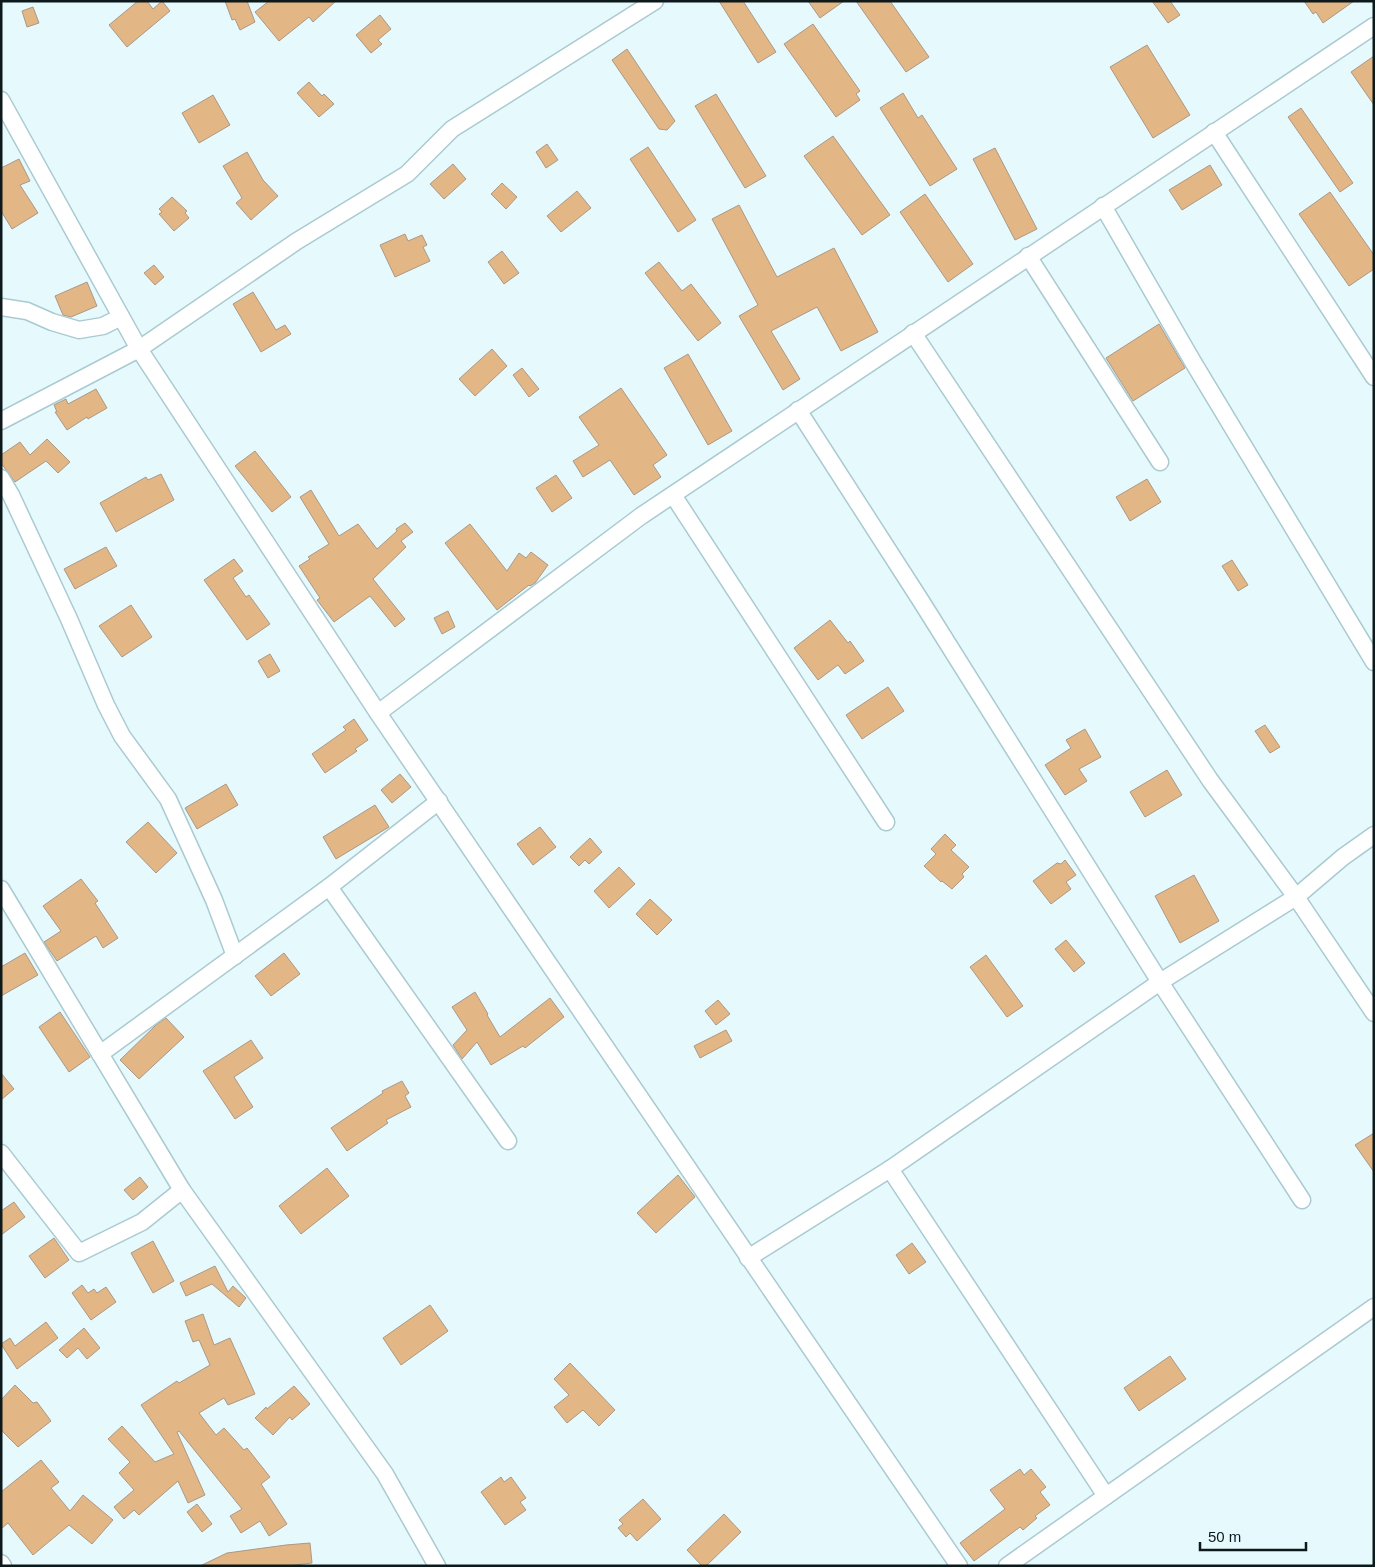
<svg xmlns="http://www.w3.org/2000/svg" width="1375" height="1567" viewBox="0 0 1375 1567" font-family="Helvetica,sans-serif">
<rect width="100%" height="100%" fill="#e6fafe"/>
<!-- building -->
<g fill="#e3b685" stroke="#ab9885">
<path d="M138 1H147L153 9 162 1 170 11 127 47 109 25Z"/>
<path d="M225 1H247L255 22 240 30 235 19 232 20Z"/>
<path d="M269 1H336L313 22 309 17 279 41 255 12Z"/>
<path d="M719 1H743L776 52 758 63Z"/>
<path d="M808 1H844L820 18Z"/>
<path d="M856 1H890L929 57 906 72Z"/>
<path d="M1152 1H1170L1180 15 1168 23Z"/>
<path d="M1304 1H1354L1323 23 1316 12 1313 14Z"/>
<path d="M33 7 39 23 27 27 22 11Z"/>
<path d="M380 15 391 29 378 40 382 44 371 53 356 35Z"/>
<path d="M813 24 860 91 856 94 860 100 836 117 784 44Z"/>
<path d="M1147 45 1190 115 1153 138 1110 67Z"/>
<path d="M627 49 675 121 667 130 659 129 612 60Z"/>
<path d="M1374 56V105L1351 72Z"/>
<path d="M309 82 322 96 324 94 334 104 319 117 297 93Z"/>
<path d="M903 93 918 118 922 115 957 169 930 186 880 108Z"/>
<path d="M716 94 766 176 745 188 695 106Z"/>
<path d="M213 95 230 125 199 143 182 113Z"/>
<path d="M1301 108 1353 183 1340 192 1288 117Z"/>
<path d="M833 136 890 215 862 235 804 156Z"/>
<path d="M547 144 558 160 546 168 536 152Z"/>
<path d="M648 147 696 220 678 232 630 159Z"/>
<path d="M995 148 1037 229 1015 240 973 159Z"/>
<path d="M247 152 263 180 278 196 251 220 236 203 242 198 223 166Z"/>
<path d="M19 159 30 181 20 185 38 213 12 229 1 211V168Z"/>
<path d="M453 164 466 179 444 199 430 184Z"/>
<path d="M1210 165 1222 185 1182 210 1169 190Z"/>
<path d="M502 183 517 197 506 209 491 194Z"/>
<path d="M577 191 591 208 561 232 547 216Z"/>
<path d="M1330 192 1374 255V269L1349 286 1299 214Z"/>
<path d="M925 194 973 264 948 282 900 212Z"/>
<path d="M172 197 187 211 185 213 189 218 174 231 159 214 162 212 159 209Z"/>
<path d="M739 205 777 277 834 248 878 332 841 351 817 307 771 331 800 379 783 390 739 316 758 305 712 219Z"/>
<path d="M405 234 408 241 422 235 427 245 423 247 430 261 395 277 380 245Z"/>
<path d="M502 251 519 273 504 284 488 262Z"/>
<path d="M659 262 682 291 691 284 721 323 698 341 645 273Z"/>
<path d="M154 265 164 277 155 285 144 273Z"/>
<path d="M87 282 97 306 71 317 63 315 55 296Z"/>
<path d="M253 292 276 330 285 325 291 334 261 352 233 304Z"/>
<path d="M1159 324 1185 368 1133 401 1106 358Z"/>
<path d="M492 349 507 366 475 396 459 379Z"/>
<path d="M688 354 732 431 708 445 664 368Z"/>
<path d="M522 368 539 389 529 397 513 375Z"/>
<path d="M621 388 667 455 653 465 661 477 634 495 610 460 583 477 573 461 599 445 579 417Z"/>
<path d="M96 389 107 408 88 419 87 417 67 430 55 412H57L54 405 66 399 68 404Z"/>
<path d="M47 439 70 462 58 473 46 461 15 482 1 463V455L20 442 30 455Z"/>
<path d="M255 451 291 497 272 512 235 466Z"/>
<path d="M161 474 174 500 116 532 100 503 146 477 148 480Z"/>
<path d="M556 475 572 498 552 512 536 488Z"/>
<path d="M1147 479 1161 502 1130 521 1116 497Z"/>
<path d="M311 490 339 536 358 524 377 549 397 531 396 529 405 523 413 532 401 541 406 547 373 579 405 619 395 627 370 596 334 622 317 600 320 598 299 566 310 559 308 557 329 544 300 497Z"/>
<path d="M470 524 507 571 519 553 526 558 531 552 548 565 535 583 530 586 529 585 497 610 445 543Z"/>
<path d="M106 547 117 566 75 589 64 569Z"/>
<path d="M234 559 243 571 233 578 246 597 249 595 270 624 247 640 204 580Z"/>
<path d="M1232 560 1248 585 1238 591 1222 566Z"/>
<path d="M131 605 152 637 122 657 99 626Z"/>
<path d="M448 611 455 627 442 634 434 618Z"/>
<path d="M830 620 848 643 850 641 864 661 845 674 838 665 818 680 794 648Z"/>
<path d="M270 654 280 671 268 678 258 661Z"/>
<path d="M888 687 904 711 862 739 846 715Z"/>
<path d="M354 719 368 740 355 749 357 751 325 773 312 754 346 730 343 727Z"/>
<path d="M1265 725 1280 747 1270 753 1255 731Z"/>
<path d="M1085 729 1101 757 1079 769 1087 781 1065 795 1045 765 1071 748 1066 740Z"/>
<path d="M1167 770 1182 795 1145 817 1130 792Z"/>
<path d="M400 774 411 787 392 803 381 790Z"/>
<path d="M226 784 238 805 197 829 185 808Z"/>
<path d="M375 805 389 827 336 859 323 837Z"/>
<path d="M148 822 177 853 156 873 126 842Z"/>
<path d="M540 827 556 847 533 865 517 844Z"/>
<path d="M945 834 956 845 951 850 969 867 962 874 964 877 952 889 942 881 941 882 924 866 936 854 931 849Z"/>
<path d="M590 838 602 852 589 864 585 860 579 866 570 857Z"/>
<path d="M1065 860 1076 875 1066 882 1071 889 1051 904 1033 881 1057 863 1061 864Z"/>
<path d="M619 867 635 884 609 908 594 891Z"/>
<path d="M1194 875 1219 921 1180 943 1155 896Z"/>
<path d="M81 879 98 901 95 903 118 938 103 948 96 936 57 961 44 942 61 931 43 906Z"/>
<path d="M650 899 672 920 657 935 636 914Z"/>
<path d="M1066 940 1085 963 1074 972 1055 949Z"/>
<path d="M25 953 38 975 1 996V967Z"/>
<path d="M284 953 300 974 271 996 255 976Z"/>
<path d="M986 955 1023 1006 1007 1017 970 967Z"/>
<path d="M475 992 488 1014 487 1015 500 1037 550 998 564 1017 525 1048 523 1046 491 1065 477 1042 462 1059 453 1045 467 1030 452 1007Z"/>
<path d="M718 1000 730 1014 716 1025 705 1011Z"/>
<path d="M60 1012 90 1057 69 1072 39 1027Z"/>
<path d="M166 1018 184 1037 139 1079 120 1060 156 1025Z"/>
<path d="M726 1030 732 1041 700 1058 694 1046Z"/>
<path d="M251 1040 263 1058 234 1077 253 1107 235 1119 203 1071Z"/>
<path d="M1 1073 14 1089 1 1100Z"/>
<path d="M402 1081 409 1093 405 1096 411 1107 386 1120 388 1123 347 1151 331 1128 383 1093 382 1091Z"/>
<path d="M1374 1133V1172L1355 1145Z"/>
<path d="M327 1168 349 1196 301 1234 279 1206Z"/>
<path d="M678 1175 695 1197 656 1233 637 1213Z"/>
<path d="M140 1177 148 1187 133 1200 124 1190Z"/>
<path d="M14 1202 25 1217 1 1235V1211Z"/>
<path d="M54 1238 69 1260 45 1278 29 1256Z"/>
<path d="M153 1241 174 1281 153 1293 131 1253Z"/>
<path d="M912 1243 926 1262 909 1274 896 1255Z"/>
<path d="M215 1266 228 1292 233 1286 246 1298 239 1307 212 1284 186 1296 180 1283Z"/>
<path d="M82 1285 88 1293 94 1289 97 1293 106 1287 116 1302 91 1320 72 1293Z"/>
<path d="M430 1305 448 1331 401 1365 383 1338Z"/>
<path d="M203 1314 214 1345 230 1338 255 1394 228 1405 224 1398 199 1413 216 1435 224 1428 244 1450 247 1448 270 1477 261 1484 287 1524 269 1536 260 1521 241 1533 230 1516 242 1509 179 1431 177 1432 205 1495 188 1503 178 1481 139 1515 134 1510 124 1519 114 1507 134 1490 119 1473 130 1462 108 1439 122 1426 155 1462 174 1454 141 1405 177 1381 179 1383 210 1365 199 1340 193 1342 185 1321Z"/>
<path d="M46 1322 58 1338 17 1369 1 1344 10 1338 15 1346Z"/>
<path d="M84 1328 100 1348 87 1359 78 1348 67 1358 59 1350Z"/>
<path d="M1170 1356 1186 1379 1139 1411 1124 1388Z"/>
<path d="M570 1363 615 1410 599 1426 583 1410 567 1423 554 1407 569 1395 554 1379Z"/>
<path d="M15 1385 33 1403 37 1402 51 1421 18 1447 1 1430V1400Z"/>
<path d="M294 1386 310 1404 292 1420 290 1417 273 1435 255 1418 266 1407 267 1409Z"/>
<path d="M41 1460 59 1482 51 1488 70 1511 83 1495 113 1520 92 1544 69 1525 33 1555 8 1523 1 1529V1492Z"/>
<path d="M1020 1469 1024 1475 1031 1469 1046 1487 1040 1492 1050 1505 1035 1516 1037 1518 1023 1530 1020 1527 974 1561 960 1543 1005 1509 990 1490Z"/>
<path d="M501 1477 504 1482 511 1477 526 1498 520 1502 526 1510 505 1525 481 1492Z"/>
<path d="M643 1499 661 1519 637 1541 630 1533 626 1537 618 1528 623 1524 619 1520Z"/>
<path d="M197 1504 212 1524 202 1532 187 1512Z"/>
<path d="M724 1514 741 1532 706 1566H702L687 1550Z"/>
<path d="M310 1543 312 1563 286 1566H200L227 1553 286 1545Z"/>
</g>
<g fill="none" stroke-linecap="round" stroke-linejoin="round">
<defs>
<g id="minor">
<path d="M1 100 139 349 378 713 959 1566"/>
<path d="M1214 132 1374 377"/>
<path d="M1103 206 1193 362 1374 662"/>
<path d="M1028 256 1160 462"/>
<path d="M1 307 27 311 52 322 79 330 103 326 121 317"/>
<path d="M798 410 921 601 1160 982 1302 1200"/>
<path d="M1 421 139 349 297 241 407 174 452 129 655 1"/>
<path d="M1 478 11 495 69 619 106 705 122 736 168 799 214 900 235 956"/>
<path d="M673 495 886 822"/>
<path d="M378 713 641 516 1374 26"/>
<path d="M1374 835 1343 857 1296 897 1374 1013"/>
<path d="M329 887 508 1141"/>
<path d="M1 889 182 1190"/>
<path d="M100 1054 329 887 439 801"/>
<path d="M1 1153 79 1253 142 1222 182 1190 385 1474 437 1566"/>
<path d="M890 1169 1106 1496"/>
<path d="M748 1258 890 1169 1160 982 1296 897 1210 780 913 333"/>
<path d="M1 1563 3 1566"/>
<path d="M1007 1566 1374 1307"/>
</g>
</defs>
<!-- minor casing -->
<use href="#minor" stroke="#aacad1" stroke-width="19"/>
<!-- minor -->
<use href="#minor" stroke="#fff" stroke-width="16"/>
</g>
<!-- border -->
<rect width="1375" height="1567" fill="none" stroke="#0d191b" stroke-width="5"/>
<!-- scale -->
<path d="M1200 1542v8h106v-8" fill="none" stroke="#0d191b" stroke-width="2.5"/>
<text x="1208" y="1542" font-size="15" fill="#0d191b" stroke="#e6fafe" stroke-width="4" paint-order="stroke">50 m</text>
</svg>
